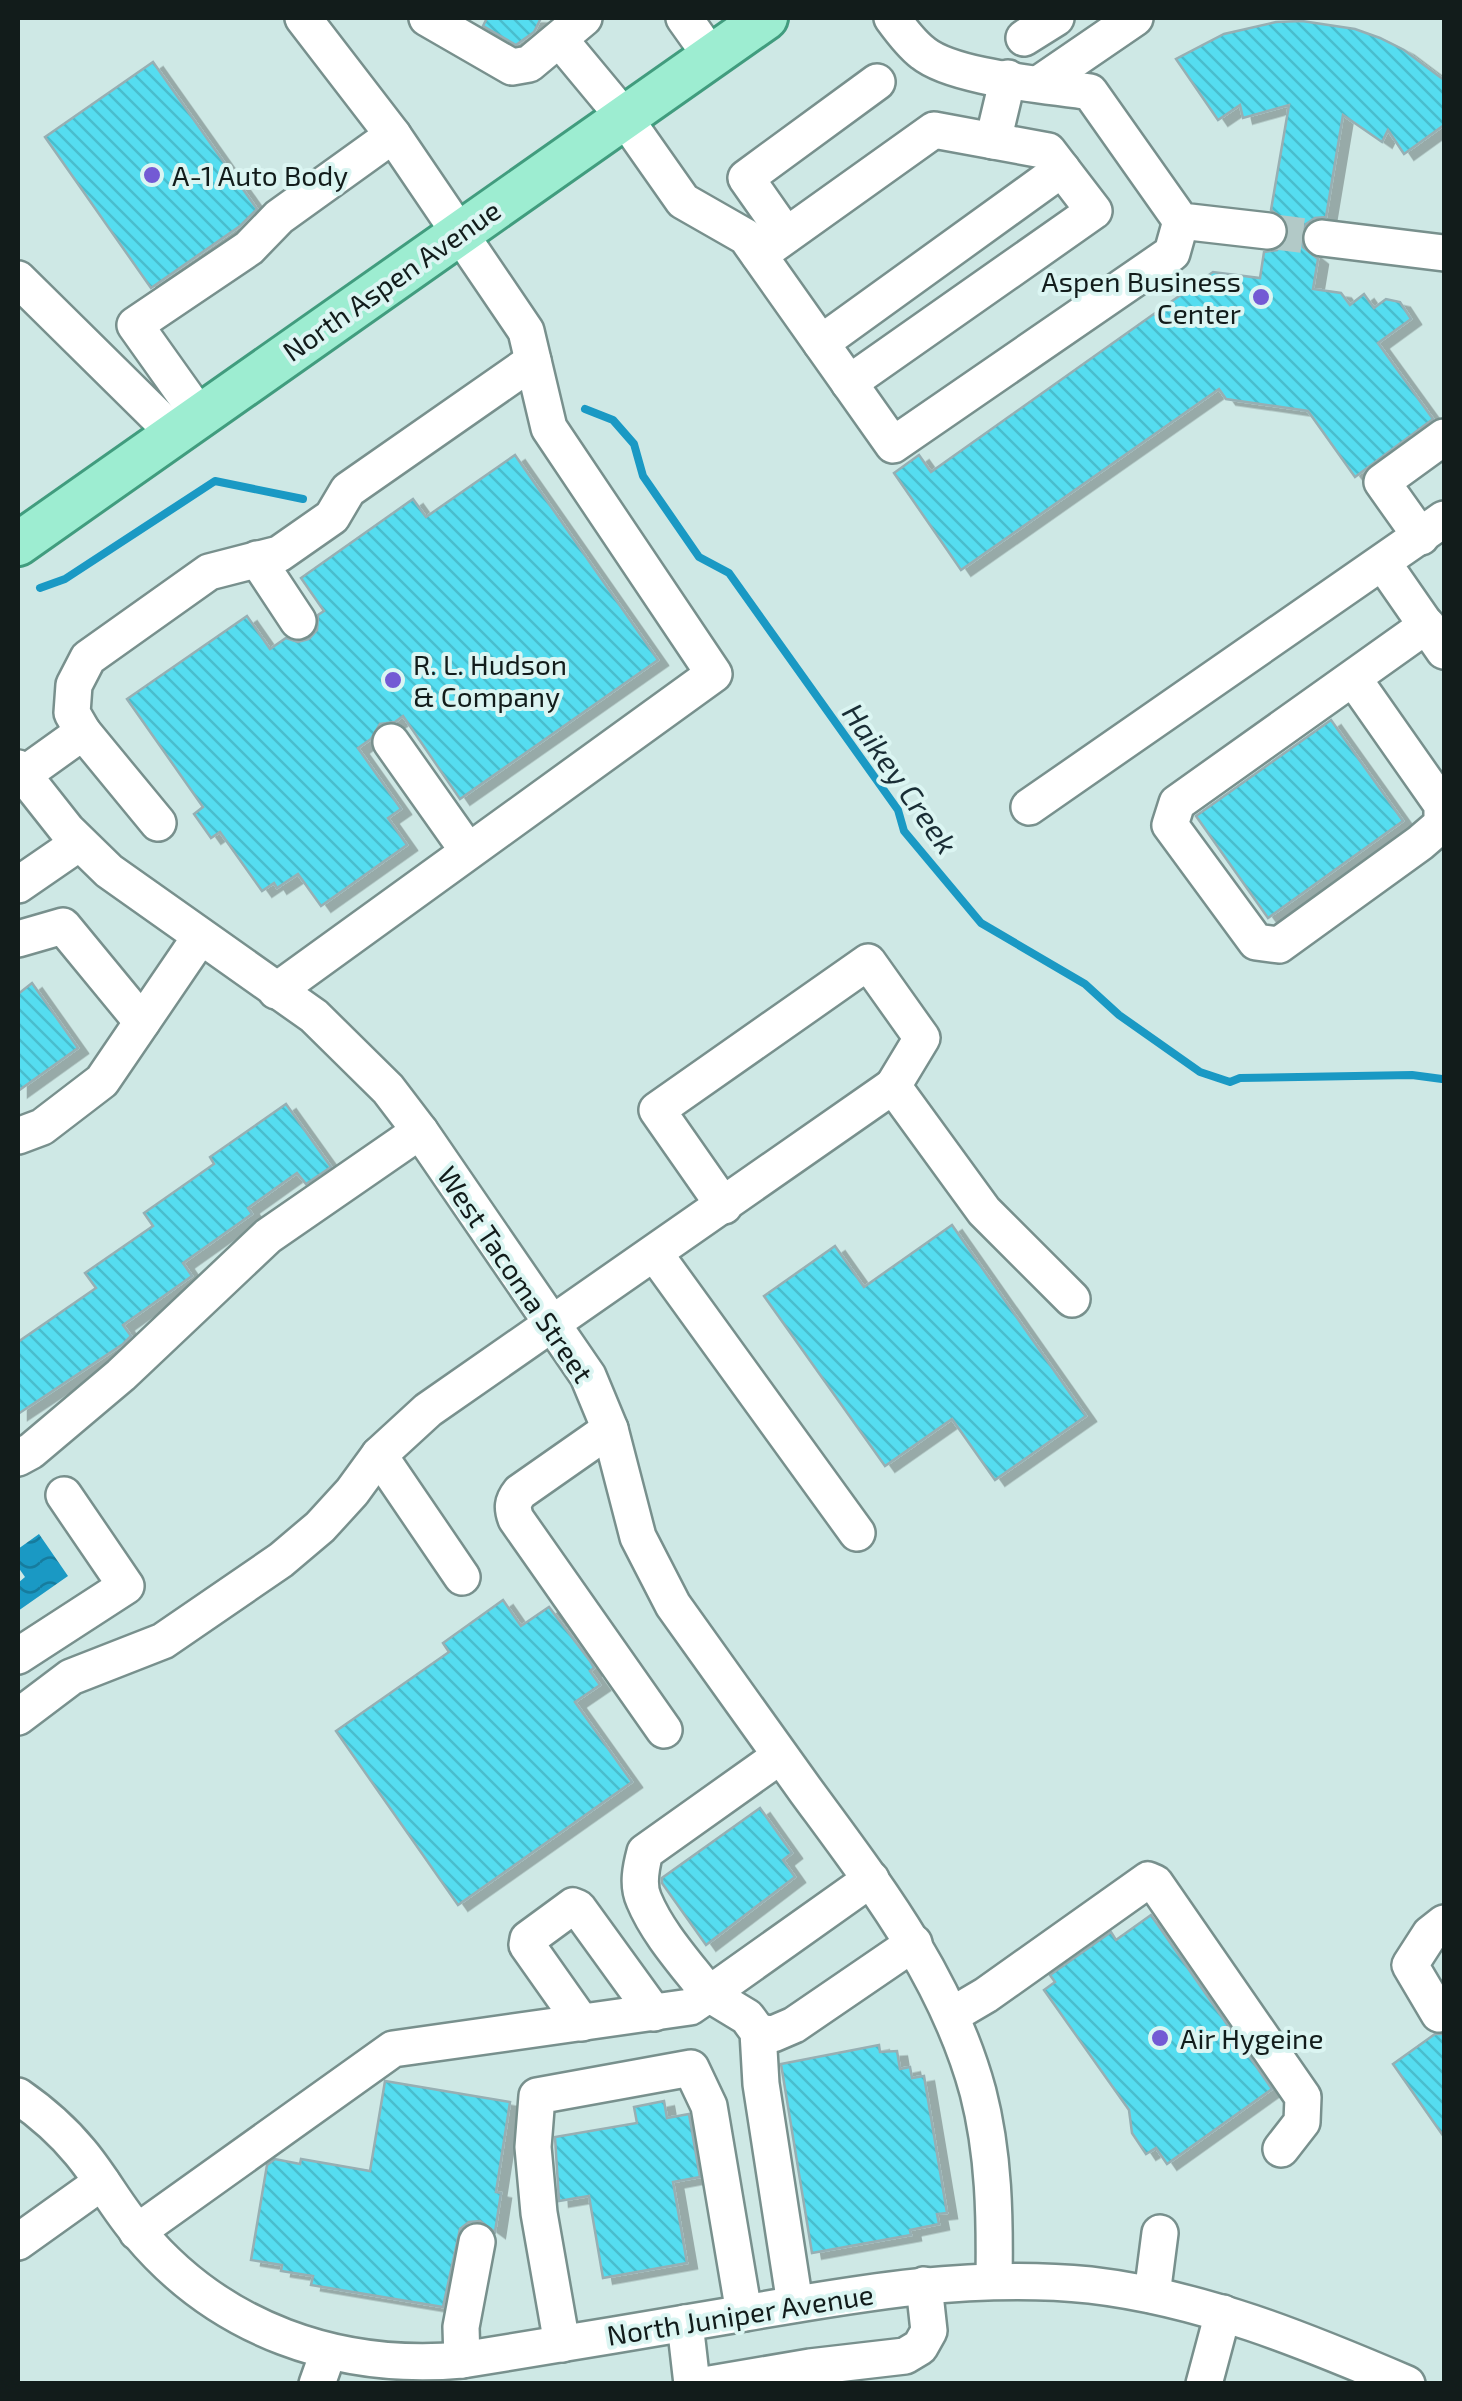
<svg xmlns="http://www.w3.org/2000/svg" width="1462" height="2401" viewBox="0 0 1462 2401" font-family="'Exo 2',sans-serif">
<defs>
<pattern id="water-waves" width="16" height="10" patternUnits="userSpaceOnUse" patternTransform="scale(2.5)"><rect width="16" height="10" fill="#1a99c4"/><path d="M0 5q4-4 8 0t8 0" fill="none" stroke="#167c9e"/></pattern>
<pattern id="building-back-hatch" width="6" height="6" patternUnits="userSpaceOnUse" patternTransform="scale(2.5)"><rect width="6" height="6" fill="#55ddf0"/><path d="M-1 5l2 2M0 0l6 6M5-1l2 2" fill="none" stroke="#49bdcd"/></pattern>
<filter id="shadow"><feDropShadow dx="10" dy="5.5" stdDeviation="0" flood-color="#0004"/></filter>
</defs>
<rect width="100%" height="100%" fill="#cee8e5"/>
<!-- water -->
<path fill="url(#water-waves)" d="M39 1534 68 1576 18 1611V1583L25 1577 18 1567V1549Z"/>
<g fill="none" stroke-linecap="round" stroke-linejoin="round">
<!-- stream -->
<g stroke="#1a99c4" stroke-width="8">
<path d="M585 409 613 420 634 444 643 476 699 557 729 573 898 810 904 831 981 923 1085 984 1119 1015 1200 1072 1230 1082 1240 1078 1412 1075 1442 1079"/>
<path d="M40 588 65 579 215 481 303 499"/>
</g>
</g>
<!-- building -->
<g fill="url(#building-back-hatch)" stroke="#97afb3" stroke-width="2.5" filter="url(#shadow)">
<path d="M487 18H541L534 32 516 45 483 26Z"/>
<path d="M1302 21 1355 29 1380 38 1404 50 1444 80V125L1404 154 1388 130 1382 142 1343 115 1326 217 1315 218 1306 224 1301 236 1303 247 1318 259 1313 289 1341 293 1350 305 1364 294 1374 308 1386 299 1400 302 1411 319 1378 343 1433 419 1355 477 1308 411 1226 399 1219 389 961 570 894 473 919 455 931 472 1213 272 1260 278 1264 252 1277 250 1289 234 1287 222 1271 210 1289 105 1243 118 1240 105 1218 120 1176 59 1224 34 1276 22Z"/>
<path d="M153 62 257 209 240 226 151 288 45 137Z"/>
<path d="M515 455 658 660 460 799 403 716 395 722 380 724 371 739 358 748 401 809 388 818 407 845 321 906 298 874 277 888 274 883 262 891 220 832 211 838 194 814 203 807 127 699 247 616 270 649 286 638 298 642 309 639 317 630 318 615 324 611 301 578 413 499 426 517Z"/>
<path d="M1331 720 1403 821 1268 918 1196 816Z"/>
<path d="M32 983 78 1048 18 1091V994Z"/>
<path d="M286 1104 331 1167 306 1184 297 1173 248 1208 252 1214 183 1263 192 1276 123 1325 131 1336 123 1344 18 1414V1342L96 1288 85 1273 153 1226 144 1213 214 1164 210 1157Z"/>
<path d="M952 1225 1086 1416 995 1480 952 1419 885 1466 764 1296 835 1246 864 1287Z"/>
<path d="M503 1600 521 1626 549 1607 590 1661 594 1668 590 1671 600 1685 575 1702 632 1782 458 1905 336 1731 449 1652 443 1643Z"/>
<path d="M760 1808 792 1853 783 1860 795 1877 706 1945 662 1883V1878Z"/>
<path d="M1151 1915 1272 2089 1167 2164 1156 2148 1146 2154 1132 2133 1129 2110 1044 1990 1055 1982 1050 1975 1111 1932 1116 1940Z"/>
<path d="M1435 2034H1444V2137L1393 2064Z"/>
<path d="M879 2045 880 2052 897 2051 900 2069 910 2067 912 2078 924 2076 947 2213 937 2214 939 2224 910 2230 911 2235 812 2253 781 2064Z"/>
<path d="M385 2081 510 2102 496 2192 501 2193 495 2232 480 2221 469 2222 460 2229 443 2307 311 2285 313 2276 281 2271 282 2265 251 2260 267 2165 275 2159 300 2164 301 2159 370 2171Z"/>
<path d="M664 2101 667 2118 689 2114 700 2177 673 2182 687 2263 603 2278 589 2196 559 2201 555 2137 637 2123 634 2107Z"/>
</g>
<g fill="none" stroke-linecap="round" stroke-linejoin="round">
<!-- minor-tunnel -->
<path stroke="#b2c9c7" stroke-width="35" stroke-dasharray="35 18" stroke-linecap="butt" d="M1268 231 1322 238"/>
<defs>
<g id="minor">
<path d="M427 18 512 67 529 64 584 18"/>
<path d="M684 18 711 56"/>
<path d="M892 18C900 29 911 44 923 53 954 78 1048 85 1090 92L1181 221 1268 231"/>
<path d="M1024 38 1056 18"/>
<path d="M560 40 624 117 683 201 746 237 893 445 1172 253 1181 221"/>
<path d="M1040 83 1135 18"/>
<path d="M993 141 1008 78"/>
<path d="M786 235 746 178 877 82"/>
<path d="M1322 238 1444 253"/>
<path d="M759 255 934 130 1048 151 1094 211 849 383"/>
<path d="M18 279 174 433"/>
<path d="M821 343 1062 169"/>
<path d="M199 415 135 325 249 248 279 217 393 135"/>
<path d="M1421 537 1382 482 1444 437"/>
<path d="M257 559 298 621"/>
<path d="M1383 563 1444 651"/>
<path d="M1353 678 1442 805V824L1420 843 1279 945 1256 942 1170 825 1177 803 1427 625"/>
<path d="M83 732 72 713 74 685 88 658 209 572 279 554 332 517 348 490 533 361"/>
<path d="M391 742 468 851"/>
<path d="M18 768 67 830 109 871 314 1016 388 1089 420 1131 588 1376 610 1429 638 1537 673 1605C717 1667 761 1729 806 1791 875 1885 947 1977 978 2092 994 2154 995 2217 994 2281"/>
<path d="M23 775 83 732 158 823"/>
<path d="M1029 807 1444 519"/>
<path d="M18 885 79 843"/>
<path d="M18 939 63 926 142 1022"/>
<path d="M276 991 714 674 549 428 526 331 393 135 303 18"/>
<path d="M18 1136 42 1127 102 1081 200 937"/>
<path d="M724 1206 657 1110 868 962 922 1038 893 1086"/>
<path d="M655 1254 857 1533"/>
<path d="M610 1429 520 1492C512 1502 512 1508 516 1519L664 1730"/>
<path d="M379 1455 462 1577"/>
<path d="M18 1458 31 1451 121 1375 268 1236 420 1131"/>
<path d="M18 1656 126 1586 64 1495"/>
<path d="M18 1717 71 1677 163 1641 281 1560 320 1527 352 1492 379 1455 428 1410 893 1086 984 1211 1072 1299"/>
<path d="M780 1756 645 1852C641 1867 637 1885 644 1900 658 1934 687 1965 709 1994L871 1879"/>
<path d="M1439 2014 1410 1965 1430 1934 1444 1923"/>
<path d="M952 2015 986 1995 1148 1880 1155 1883 1303 2097 1302 2122 1281 2149"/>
<path d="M582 2023 527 1945 528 1939 573 1906 578 1908 654 2013"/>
<path d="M758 2032 773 2034 794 2025 914 1943"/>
<path d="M18 2096C41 2112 62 2130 80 2152 102 2178 117 2208 139 2233 220 2330 338 2371 462 2360 556 2345 651 2329 745 2313 859 2293 974 2273 1090 2285 1202 2298 1304 2340 1407 2384"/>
<path d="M137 2232 393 2049 690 2007 709 1994 747 2017 758 2032 761 2084 795 2304"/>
<path d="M18 2242 102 2182"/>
<path d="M1152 2295 1160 2233"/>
<path d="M685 2323 692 2384"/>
<path d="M562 2344 539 2213 533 2147 537 2096 691 2068 709 2106 744 2313"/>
<path d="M462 2360 461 2327 477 2242"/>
<path d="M317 2384 328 2353"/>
<path d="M710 2384 810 2367 905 2356 920 2347 929 2331 924 2285"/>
<path d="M1204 2384 1223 2313"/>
</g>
<path id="major" d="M18 544 766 18"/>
</defs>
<!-- minor casing -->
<use href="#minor" stroke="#78908d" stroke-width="40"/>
<!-- major casing -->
<use href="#major" stroke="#419c7e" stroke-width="48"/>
<!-- minor -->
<use href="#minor" stroke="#fff" stroke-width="35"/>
<!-- major -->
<use href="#major" stroke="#9dedd1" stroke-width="42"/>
</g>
<!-- markers -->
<g fill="#735ad4" stroke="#dbf5f2" stroke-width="4">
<circle cx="152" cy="175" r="10"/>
<circle cx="1261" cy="297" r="10"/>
<circle cx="393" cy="680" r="10"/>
<circle cx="1160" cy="2038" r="10"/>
</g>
<g text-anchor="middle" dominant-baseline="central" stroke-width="8" stroke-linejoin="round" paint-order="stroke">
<!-- poi labels -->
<g font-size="28" fill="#121c1b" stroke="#dbf5f2" text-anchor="start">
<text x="172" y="175">A-1 Auto Body</text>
<text x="1241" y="281" text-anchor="end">Aspen Business<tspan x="1241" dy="32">Center</tspan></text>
<text x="413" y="664">R. L. Hudson<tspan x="413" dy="32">&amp; Company</tspan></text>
<text x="1180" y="2038">Air Hygeine</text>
</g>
<!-- street labels -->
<g font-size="28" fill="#121c1b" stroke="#dbf5f2">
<text transform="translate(391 280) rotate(-35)">North Aspen Avenue</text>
<text transform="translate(516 1274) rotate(56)">West Tacoma Street</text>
<text transform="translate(740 2314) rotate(-9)">North Juniper Avenue</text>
</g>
<!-- water labels -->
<g font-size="30" font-style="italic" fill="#192d35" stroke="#dbf5f2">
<text transform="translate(901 778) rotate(55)">Haikey Creek</text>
</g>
</g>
<!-- border -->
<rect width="1462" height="2401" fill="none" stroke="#121c1b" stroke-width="40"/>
</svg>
